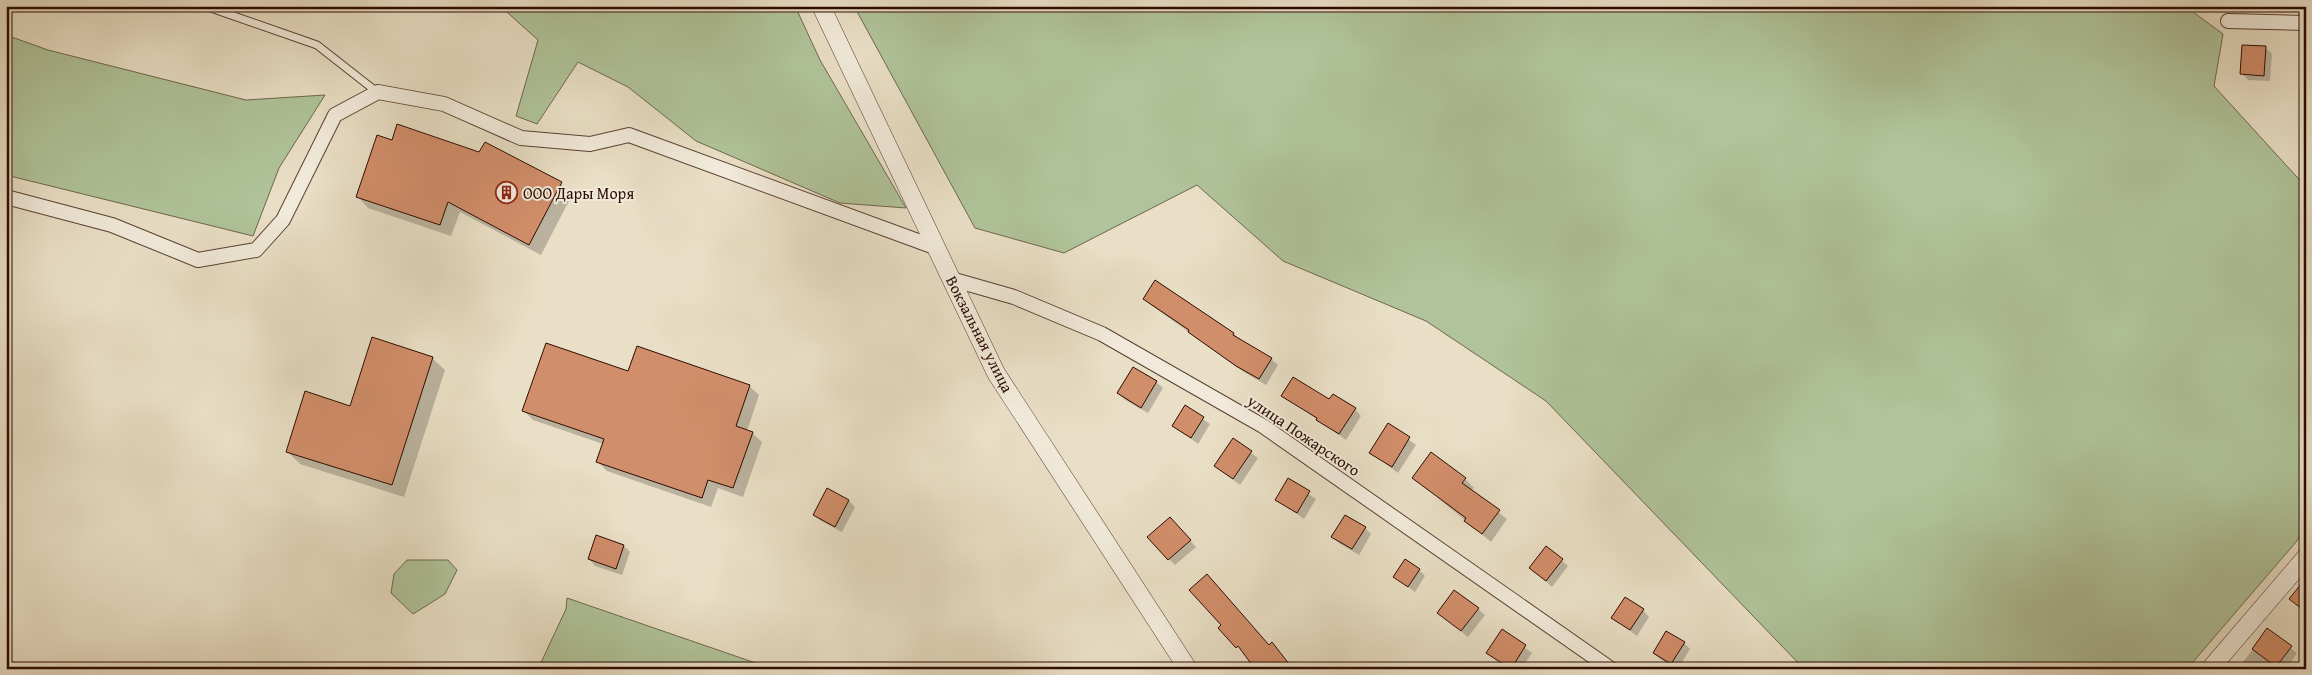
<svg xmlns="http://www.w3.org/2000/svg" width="2312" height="675" viewBox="0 0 2312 675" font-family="'Gentium Book Plus',serif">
<rect width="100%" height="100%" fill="#e9dfc6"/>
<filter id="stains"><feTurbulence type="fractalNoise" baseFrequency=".004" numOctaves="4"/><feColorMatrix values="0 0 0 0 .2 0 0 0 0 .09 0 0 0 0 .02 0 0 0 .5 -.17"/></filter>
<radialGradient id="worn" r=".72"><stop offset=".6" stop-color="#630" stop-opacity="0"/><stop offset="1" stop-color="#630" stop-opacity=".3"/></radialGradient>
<!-- green -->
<g fill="#b0c39a" stroke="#6e674d">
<path d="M500 6H795L820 60 906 208 840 203 696 141 628 87 578 62 537 124 516 116 538 40Z"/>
<path d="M854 6H2185L2223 34 2214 86 2306 187V527L2296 542 2187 669H1804L1546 401 1426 321 1283 261 1197 185 1064 253 975 228Z"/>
<path d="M6 35 48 50 246 100 325 95 279 168 253 236 6 175Z"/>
<path d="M407 560H448L457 570 445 594 413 614 391 593 394 574Z"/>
<path d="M567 598 773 669H538L566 609Z"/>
</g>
<!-- shadow -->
<g fill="#0003">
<path d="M2265 47 2272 54 2270 81 2248 80 2242 74Z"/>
<path d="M392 141 480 154 485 143 561 184 572 195 541 255 460 212 451 236 368 208 357 196Z"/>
<path d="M1155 282 1234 334 1241 341 1271 359 1278 365 1266 385 1244 372 1151 305 1144 298Z"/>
<path d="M432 358 445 370 404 497 300 464 287 451 350 407Z"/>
<path d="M1133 368 1156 382 1163 388 1148 413 1125 400 1118 393Z"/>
<path d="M629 373 749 386 759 395 747 431 752 433 762 442 743 497 718 488 711 507 607 471 597 461 603 444 533 420 524 411Z"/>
<path d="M1283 395 1330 401 1355 409 1361 416 1346 440Z"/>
<path d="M1186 407 1210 424 1198 444 1174 426Z"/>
<path d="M1388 425 1416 445 1398 473 1371 453Z"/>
<path d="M1233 440 1258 458 1240 485 1215 466Z"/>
<path d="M1431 454 1465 479 1474 488 1471 491 1507 519 1491 542 1414 478Z"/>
<path d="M1288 480 1316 499 1304 519 1276 499Z"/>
<path d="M827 490 849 501 855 507 842 532 821 521 814 515Z"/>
<path d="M1176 525 1196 547 1175 565 1169 559Z"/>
<path d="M1365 528 1371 534 1359 555 1339 543 1333 537Z"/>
<path d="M597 537 624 546 630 552 622 575 595 566 589 559Z"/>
<path d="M1547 548 1568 566 1552 587 1531 568Z"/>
<path d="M1419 570 1425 576 1415 592 1395 577Z"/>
<path d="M1478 609 1485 615 1468 637 1439 613Z"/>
<path d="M1643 610 1649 617 1637 636 1613 618Z"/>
<path d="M1220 628 1269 646 1272 643 1293 669H1257L1244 652Z"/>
<path d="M2267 630 2297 653 2286 669H2238Z"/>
<path d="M1503 631 1532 653 1521 669H1508L1487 653Z"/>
<path d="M1684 643 1690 649 1678 669 1660 659 1654 653Z"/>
</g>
<!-- building -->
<g fill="#d18e6a" stroke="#2c0b00">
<path d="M2242 45 2266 46 2264 76 2240 74Z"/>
<path d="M397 124 479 152 485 142 562 182 529 245 448 202 440 225 356 197 377 135 392 140Z"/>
<path d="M1155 280 1234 333 1233 335 1272 358 1259 379 1236 366 1188 332 1189 330 1143 299Z"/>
<path d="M372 337 433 357 392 485 286 452 305 391 350 406Z"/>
<path d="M546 343 628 371 637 346 750 385 736 426 753 432 733 488 708 480 702 498 596 462 604 439 522 411Z"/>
<path d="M1133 367 1157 381 1141 408 1117 393Z"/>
<path d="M1293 377 1329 399 1333 394 1356 408 1339 434 1316 420 1317 418 1281 396Z"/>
<path d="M1185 405 1204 417 1191 438 1172 426Z"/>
<path d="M1388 423 1410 437 1392 467 1369 453Z"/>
<path d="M1233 438 1252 451 1233 479 1214 466Z"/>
<path d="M1431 452 1466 478 1462 483 1500 510 1482 534 1464 521 1466 518 1412 478Z"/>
<path d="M1288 478 1310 491 1297 513 1275 500Z"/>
<path d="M827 488 849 500 835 527 813 515Z"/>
<path d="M1345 515 1366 527 1352 549 1331 537Z"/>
<path d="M1170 517 1191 540 1168 560 1147 537Z"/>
<path d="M596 535 624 545 616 569 588 559Z"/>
<path d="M1546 546 1563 559 1546 581 1529 568Z"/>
<path d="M1405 559 1420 569 1408 587 1393 577Z"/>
<path d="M1207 574 1269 645 1272 642 1293 669H1255L1238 646 1236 648 1218 628 1221 625 1189 590Z"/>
<path d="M2306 578V612L2289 599Z"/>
<path d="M1454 590 1479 608 1461 631 1437 613Z"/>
<path d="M1625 597 1644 609 1630 630 1611 618Z"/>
<path d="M2267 628 2292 646 2276 667 2252 649Z"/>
<path d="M1502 629 1526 645 1511 669 1486 653Z"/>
<path d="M1666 631 1685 642 1671 664 1653 653Z"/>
</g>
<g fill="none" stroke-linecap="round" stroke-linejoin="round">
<defs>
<path id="service" d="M205 6 317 45 377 92"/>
<g id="minor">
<path d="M2228 21 2306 23"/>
<path d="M6 197 112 225 198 260 256 250 283 220 335 115 378 92 444 104 521 138 590 144 629 135 937 248"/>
<path d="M951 279 1014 297 1102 334 1263 426 1611 669"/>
</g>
<g id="tertiary">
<path d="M821 6 996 373 1188 669"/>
<path d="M2210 669 2306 557"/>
</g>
</defs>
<!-- service casing -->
<use href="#service" stroke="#5b4032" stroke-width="9"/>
<!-- minor casing -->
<use href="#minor" stroke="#5b4032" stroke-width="16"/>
<!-- tertiary casing -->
<use href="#tertiary" stroke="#5b4032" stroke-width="19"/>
<!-- service -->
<use href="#service" stroke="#f1eada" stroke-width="7"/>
<!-- minor -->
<use href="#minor" stroke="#f1eada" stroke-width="14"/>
<!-- tertiary -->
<use href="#tertiary" stroke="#f1eada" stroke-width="18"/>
</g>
<!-- icons -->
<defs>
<symbol id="building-ring" viewBox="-11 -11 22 22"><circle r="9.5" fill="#f1eada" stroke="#8f2418" stroke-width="1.5"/><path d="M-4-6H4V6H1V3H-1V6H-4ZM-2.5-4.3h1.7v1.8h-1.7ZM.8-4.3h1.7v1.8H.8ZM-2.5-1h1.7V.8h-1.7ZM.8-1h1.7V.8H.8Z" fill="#8f2418"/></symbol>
</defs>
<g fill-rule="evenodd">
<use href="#building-ring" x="494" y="180" width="25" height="25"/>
</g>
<g text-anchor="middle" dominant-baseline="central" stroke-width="4" stroke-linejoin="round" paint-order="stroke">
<!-- poi labels -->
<g font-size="16" fill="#2c0b00" stroke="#f1eada" text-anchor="start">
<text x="523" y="193">ООО Дары Моря</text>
</g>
<!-- street labels -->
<g font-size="16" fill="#2c0b00" stroke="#f1eada">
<text transform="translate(980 334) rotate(63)">Вокзальная улица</text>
<text transform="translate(1304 435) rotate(34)">улица Пожарского</text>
</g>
</g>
<!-- margin -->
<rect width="2312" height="675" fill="none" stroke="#e9dfc6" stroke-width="25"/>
<rect x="8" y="8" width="2297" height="660" fill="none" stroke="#2c0b00" stroke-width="2.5"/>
<rect x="12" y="12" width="2287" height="650" fill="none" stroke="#2c0b00"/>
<rect width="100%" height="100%" filter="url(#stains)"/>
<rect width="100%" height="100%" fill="url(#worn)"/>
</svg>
